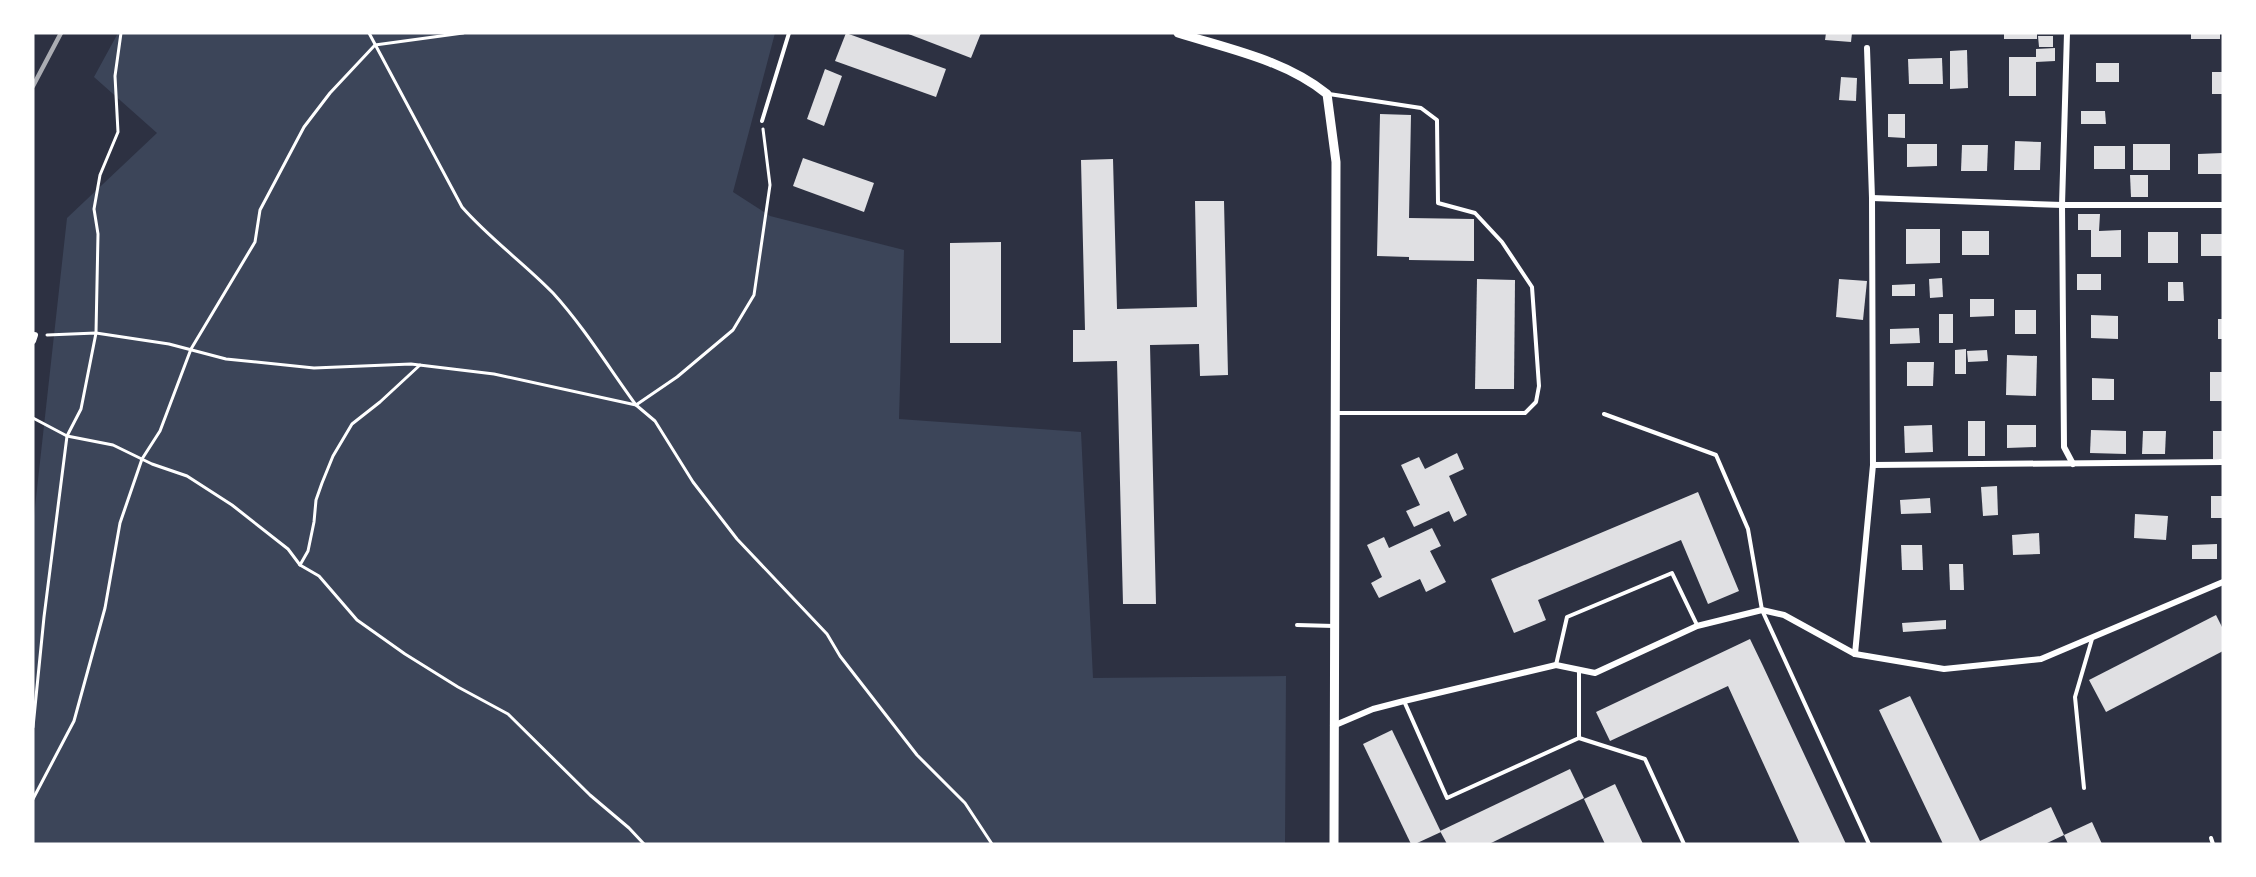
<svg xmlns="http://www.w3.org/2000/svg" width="2256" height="877" viewBox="0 0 2256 877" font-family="'PT Sans Narrow',sans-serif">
<rect width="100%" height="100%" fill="#2d3142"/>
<!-- green -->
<path fill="#3c4559" d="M118 33H775L733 192 770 216 904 250 899 419 1081 432 1093 678 1286 676 1285 844H33V525L67 218 157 133 94 77Z"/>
<!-- building -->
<g fill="#e0e0e3">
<path d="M846 33 946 69 936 97 835 61Z"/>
<path d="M906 33H981L971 58Z"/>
<path d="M1826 33H1852L1851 42 1825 40Z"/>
<rect x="2004" y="33" width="33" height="6"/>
<rect x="2191" y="33" width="29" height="6"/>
<path d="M2038 36H2053V47H2039Z"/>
<path d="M2055 48V61L2036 62V96H2009V57H2036V49Z"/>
<path d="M1967 50 1968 88 1950 89V51Z"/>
<path d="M1942 58 1943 84H1909L1908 59Z"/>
<rect x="2096" y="63" width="23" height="19"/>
<path d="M825 69 842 76 824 126 807 119Z"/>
<rect x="2212" y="72" width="11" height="22"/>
<path d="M1841 77 1857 78 1856 101 1839 100Z"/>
<path d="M2081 111H2105L2106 124H2081Z"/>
<path d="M1380 114 1411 115 1409 218 1474 219V261L1409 260V257L1377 256Z"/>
<path d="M1888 114H1905V138L1888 137Z"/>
<path d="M2015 141 2041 142 2040 170H2014Z"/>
<path d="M1907 144H1937V166L1907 167Z"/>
<rect x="2133" y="144" width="37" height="26"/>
<path d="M1962 145H1988L1987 171H1961Z"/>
<rect x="2094" y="146" width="31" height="23"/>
<path d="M2223 153V174H2198V154Z"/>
<path d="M803 158 874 183 864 212 793 186Z"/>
<path d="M1113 159 1117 309 1197 307 1195 201H1224L1228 375 1200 376 1199 344 1150 345 1156 604H1123L1117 361 1073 362V330H1085L1081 160Z"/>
<path d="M2130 175H2148V197H2131Z"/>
<path d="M2078 214H2100L2099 231 2121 230V257H2091V230H2078Z"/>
<path d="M1906 229H1940V263L1906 264Z"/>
<rect x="1962" y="231" width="27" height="24"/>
<rect x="2148" y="232" width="30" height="31"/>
<rect x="2201" y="234" width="22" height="22"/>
<path d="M1001 242V343H950V243Z"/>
<rect x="2077" y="274" width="24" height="16"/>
<path d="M1942 278 1943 297 1930 298 1929 279Z"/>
<path d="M1477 279 1515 280 1514 389H1475Z"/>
<path d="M1839 279 1867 281 1863 320 1836 317Z"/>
<path d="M2168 282H2183L2184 301H2168Z"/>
<path d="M1915 284V296H1892V285Z"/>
<path d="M1970 299H1994V316L1970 317Z"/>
<rect x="2015" y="310" width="21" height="24"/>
<rect x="1939" y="314" width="14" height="29"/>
<path d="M2091 315 2118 316V339L2091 338Z"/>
<rect x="2218" y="319" width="5" height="20"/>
<path d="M1919 328 1920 343 1890 344V329Z"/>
<path d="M1966 349V374H1955V350Z"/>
<path d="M1987 350 1988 361 1968 362 1967 351Z"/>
<path d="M2007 355 2037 356 2036 396 2006 395Z"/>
<path d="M1907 362H1934L1933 386H1907Z"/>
<rect x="2210" y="372" width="13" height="29"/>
<path d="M2092 378 2114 379V400H2092Z"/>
<rect x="1968" y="421" width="17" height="35"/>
<path d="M1932 425 1933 452 1905 453 1904 426Z"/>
<path d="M2007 425H2036V447L2007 448Z"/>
<path d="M2091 430 2126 431V454L2090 453Z"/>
<path d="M2143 431H2166L2165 454H2142Z"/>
<rect x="2213" y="431" width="10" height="28"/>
<path d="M1457 453 1464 469 1449 476 1467 515 1454 522 1449 511 1414 527 1406 511 1420 505 1401 465 1419 457 1425 469Z"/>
<path d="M1997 486 1998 515 1983 516 1981 487Z"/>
<path d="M1698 492 1739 591 1708 604 1681 540 1538 600 1546 620 1514 633 1491 579Z"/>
<rect x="2211" y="496" width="12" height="22"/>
<path d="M1930 498 1931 513 1901 514 1900 500Z"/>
<path d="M2135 514 2168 516 2166 540 2134 538Z"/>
<path d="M1432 528 1441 546 1430 551 1446 582 1426 592 1420 579 1379 598 1371 583 1382 577 1367 545 1384 537 1389 548Z"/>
<path d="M2039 533 2040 554 2013 555 2012 535Z"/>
<path d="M2217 544V559H2192V545Z"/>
<path d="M1901 545H1922L1923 570H1902Z"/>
<path d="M1949 564H1963L1964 590H1950Z"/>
<path d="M2216 615 2223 629V651L2106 712 2089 680Z"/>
<path d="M1946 620V629L1903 632 1902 623Z"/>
<path d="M1750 639 1763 666 1846 844H1800L1728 686 1610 741 1596 712Z"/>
<path d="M1910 696 1980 841 2051 807 2064 835 2045 844H1943L1879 710Z"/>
<path d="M1392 730 1441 832 1415 844H1411L1363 744Z"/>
<path d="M1570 769 1584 798 1489 844H1447L1440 831Z"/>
<path d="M1615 784 1643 844H1605L1584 799Z"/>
<path d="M2092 822 2102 844H2068L2064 835Z"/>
</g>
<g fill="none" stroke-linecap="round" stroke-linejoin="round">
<!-- path -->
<g stroke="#fff" stroke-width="3">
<path d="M369 33 462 207C490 239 524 263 553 293 584 327 609 368 636 405L677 377 733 330 754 295 770 185 763 129"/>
<path d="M47 335 96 333 169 344 226 359 314 368 411 364 494 374 636 405 655 421 693 482 737 539 827 634 840 656 917 755 965 803 992 844"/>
<path d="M33 418 67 436 113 445 152 464 187 476 232 505 288 549 300 565 319 576 357 620 405 654 458 687 508 714 590 795 629 828 644 844"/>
<path d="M300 565 308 551 314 522 316 500 322 483 333 456 352 424 380 402 420 365"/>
<path d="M33 727 44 617 67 436 81 409 96 333 98 234 94 209 100 175 118 132 115 76 121 33"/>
<path d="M33 799 74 721 105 608 120 523 142 459 160 431 191 349 255 242 260 210 304 127 330 93 375 45 463 33"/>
</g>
<!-- service -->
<g stroke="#fff" stroke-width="4">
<path d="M1329 94 1421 108 1437 120 1438 203 1475 213 1502 242 1532 287 1539 386 1536 402 1525 413H1337"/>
<path d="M762 121 789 33"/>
<path d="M1604 414 1716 455 1748 529 1762 610 1869 844"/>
<path d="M1297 625 1334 626"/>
<path d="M1556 665 1567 617 1672 573 1697 625"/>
<path d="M1404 701 1447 798 1579 738V670"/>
<path d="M1579 738 1645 759 1684 844"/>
<path d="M2084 788 2075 697 2092 639"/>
<path d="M2211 838 2213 844"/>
</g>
<!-- minor -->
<g stroke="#fff" stroke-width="6">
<path d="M2067 33 2062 205 2064 447 2073 464"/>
<path d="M1872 198 2062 205H2223"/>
<path d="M33 341 35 335"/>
<path d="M1873 465 2223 462"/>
<path d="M1855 654 1873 465 1872 198 1867 48"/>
<path d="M1333 726 1373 709 1404 701 1556 665 1595 673 1697 626 1762 610 1784 615 1855 654 1944 669 2041 659 2223 582"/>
</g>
<!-- tertiary -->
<path stroke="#fff" stroke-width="9" d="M1178 33C1229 49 1285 60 1327 94L1336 162 1334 844"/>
<!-- rail -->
<path stroke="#abadb3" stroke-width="4.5" d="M33 86 61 33"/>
</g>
<!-- border -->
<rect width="2256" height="877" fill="none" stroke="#ffffff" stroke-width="69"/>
</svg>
